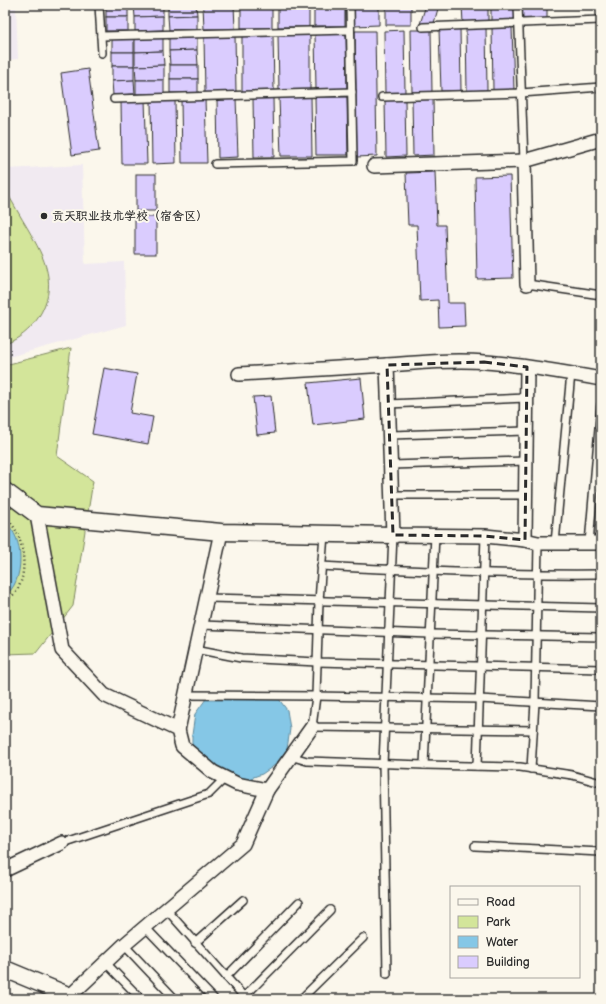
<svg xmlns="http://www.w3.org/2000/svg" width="606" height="1004" viewBox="0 0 606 1004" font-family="'Balsamiq Sans','LXGW WenKai TC',sans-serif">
<rect width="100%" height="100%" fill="#fbf7ec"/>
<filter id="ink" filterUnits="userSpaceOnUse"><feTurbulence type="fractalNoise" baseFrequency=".025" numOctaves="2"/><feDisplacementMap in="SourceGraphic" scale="8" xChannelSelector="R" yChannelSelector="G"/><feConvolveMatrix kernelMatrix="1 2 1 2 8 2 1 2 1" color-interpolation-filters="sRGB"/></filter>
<g filter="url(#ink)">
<!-- built -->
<g fill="#f1eaf1">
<path d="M5 5H16L18 59 5 60Z"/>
<path d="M5 122 7 169 82 165 85 264 124 262 126 325 5 358Z"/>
</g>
<!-- green -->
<g fill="#d3e59a" stroke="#7f8862">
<path d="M5 189C13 203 20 216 28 229 45 259 59 285 38 318 30 330 19 339 5 344Z"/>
<path d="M71 348 57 456 93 481 73 606 36 653 5 654V365Z"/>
</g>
<!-- water -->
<g fill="#85c7e6" stroke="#61899b">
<path d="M5 523C25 536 25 583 5 595Z"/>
<path d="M278 698 287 710 290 729 287 749 275 765 262 774 245 780 228 776 192 747V735L195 714 206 699Z"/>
</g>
<!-- building -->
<g fill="#daccfe" stroke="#2b2b2b">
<rect x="106" y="5" width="22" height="12"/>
<path d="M134 5H163V16L135 17Z"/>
<path d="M168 5H196L197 15 168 16Z"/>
<path d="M203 5H234L235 29H204Z"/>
<rect x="241" y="5" width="31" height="23"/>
<rect x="278" y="5" width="31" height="22"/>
<rect x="314" y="5" width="31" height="21"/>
<path d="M353 5H379V25L354 26Z"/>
<rect x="386" y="5" width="25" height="20"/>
<path d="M426 5H439L434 23 420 24Z"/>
<path d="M462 5H488V22L463 23Z"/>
<path d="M491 5H516V21L491 22Z"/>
<path d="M522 5H547V20L522 21Z"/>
<path d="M197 15V29L169 30 168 16Z"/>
<path d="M163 16V30L135 31V17Z"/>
<rect x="106" y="17" width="22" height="14"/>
<path d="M492 27H512L514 90H493Z"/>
<path d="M460 28 461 91H441L439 29Z"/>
<path d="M466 28H486L487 90 467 91Z"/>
<path d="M404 30 405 93H385L384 31Z"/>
<path d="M411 30H431L432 93H412Z"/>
<path d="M355 31H375L377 156 357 157Z"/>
<path d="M315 33H346L347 90H316Z"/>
<path d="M273 34 274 91 242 92V35Z"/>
<path d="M278 34H310V91H279Z"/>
<path d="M235 35 236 93H205L204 36Z"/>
<path d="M197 36V50L169 51V37Z"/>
<path d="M134 37V52H112V38Z"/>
<path d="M135 37H163V51L135 52Z"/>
<path d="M197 50 198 65H170L169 51Z"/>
<path d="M163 51 164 65 135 66V52Z"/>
<rect x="112" y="52" width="22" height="14"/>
<path d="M164 65V80H136L135 66Z"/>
<rect x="170" y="65" width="28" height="14"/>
<path d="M112 66H134V80L112 81Z"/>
<path d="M88 69 99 151 72 155 61 73Z"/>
<rect x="170" y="79" width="28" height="14"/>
<path d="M134 80 135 94 113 95 112 81Z"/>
<rect x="136" y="80" width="28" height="14"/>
<path d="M311 97 312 156H281L279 98Z"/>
<path d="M315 97H347L348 155H316Z"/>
<path d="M236 98 238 157 218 158 217 99Z"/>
<path d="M253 98H273L274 157H254Z"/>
<path d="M433 98 434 155 413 156 412 99Z"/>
<path d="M205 99 207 163H182L181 100Z"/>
<path d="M145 100 147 164H122L121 101Z"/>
<path d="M151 100H175L176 163 152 164Z"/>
<path d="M385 100H405L406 156 386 157Z"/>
<path d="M435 172 437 225H445L448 303H464L465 326 439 327 438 300 420 301 417 225H408L406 173Z"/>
<rect x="136" y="174" width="20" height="37"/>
<path d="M510 176 513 278 477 279 475 177Z"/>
<rect x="135" y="217" width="21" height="37"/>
<path d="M598 228H601V242Z"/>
<path d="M104 368 137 374 130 413 153 417 148 444 92 434Z"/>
<path d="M361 378 365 419 313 425 308 383Z"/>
<path d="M271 396 275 433 257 435 253 397Z"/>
</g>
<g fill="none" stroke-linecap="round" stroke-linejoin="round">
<defs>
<g id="service">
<path d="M99 5 102 53"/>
<path d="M518 5 524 161"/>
<path d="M423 27 601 20"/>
<path d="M101 36 350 30"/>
<path d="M382 97 521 93 601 87"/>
<path d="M114 99 352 92"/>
<path d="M215 164 353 161 350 5"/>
<path d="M527 284 601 295"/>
<path d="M388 404 526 398"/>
<path d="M390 435 526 431"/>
<path d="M391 465 526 461"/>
<path d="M392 495H525"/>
<path d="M324 534 319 601 316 696 312 727 533 730"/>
<path d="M555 543 571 373"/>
<path d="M589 543 601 405"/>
<path d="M321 566C415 571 508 575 601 574"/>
<path d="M207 598 601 608"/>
<path d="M201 625 430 634 601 637"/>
<path d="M195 649 241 658 317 662 601 669"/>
<path d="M185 695 316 696 479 699 601 706"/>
<path d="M290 756 307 761 424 765 520 767 572 775 601 783"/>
<path d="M424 765 435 535"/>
<path d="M477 766 485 536"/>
<path d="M531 769 535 702 538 543"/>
<path d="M62 843 209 794 225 778"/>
<path d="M475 846 601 852"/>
<path d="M166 909 246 999"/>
<path d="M145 927 214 999"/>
<path d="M195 943 243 900"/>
<path d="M124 945 175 999"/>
<path d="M105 962 141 999"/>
<path d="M387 974 383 764 393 535"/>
<path d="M226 977 299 902"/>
<path d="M244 997 330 910"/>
<path d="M301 999 363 938"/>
</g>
<g id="minor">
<path d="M374 166 524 161"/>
<path d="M527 284 524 161 601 139"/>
<path d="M527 367 525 540 485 536 393 535 387 365C419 363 453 359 485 362 524 365 563 372 601 379"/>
<path d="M239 374 387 365"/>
<path d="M37 515 62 650 104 695 178 730 182 746 213 772 237 784 267 790 243 844 124 945 70 996 73 999"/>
<path d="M525 540 538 543H601"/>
<path d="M178 730 221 532"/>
<path d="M267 790 312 727"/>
<path d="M5 870 62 843"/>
</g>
<g id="tertiary">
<path d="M5 491 37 515 221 532 393 535"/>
<path d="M5 969 70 996"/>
</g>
</defs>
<!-- service casing -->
<use href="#service" stroke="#2b2b2b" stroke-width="10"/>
<!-- minor casing -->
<use href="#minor" stroke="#2b2b2b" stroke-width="16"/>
<!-- tertiary casing -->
<use href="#tertiary" stroke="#2b2b2b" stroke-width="19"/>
<!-- path -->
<path stroke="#2b2b2b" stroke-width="2.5" stroke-dasharray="1 3" stroke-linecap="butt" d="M5 518C24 530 29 572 17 590 15 595 9 597 5 600"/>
<!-- service -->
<use href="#service" stroke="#fbf7ec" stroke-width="7"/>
<!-- minor -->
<use href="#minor" stroke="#fbf7ec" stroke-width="13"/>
<!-- tertiary -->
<use href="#tertiary" stroke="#fbf7ec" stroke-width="16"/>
</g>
</g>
<!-- marked area -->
<path fill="none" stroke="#2b2b2b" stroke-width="3" stroke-dasharray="8 5" stroke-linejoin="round" d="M484 362 527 367 525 540 485 536 393 535 387 365Z"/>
<!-- markers -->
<circle fill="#2b2b2b" stroke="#fbf7ec" stroke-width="1.5" cx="44" cy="216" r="4"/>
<g text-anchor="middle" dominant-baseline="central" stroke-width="4" stroke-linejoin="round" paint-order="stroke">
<!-- poi labels -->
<g font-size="12" font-weight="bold" fill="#2b2b2b" stroke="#fbf7ec" text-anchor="start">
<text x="52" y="216">贡天职业技术学校（宿舍区）</text>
</g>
</g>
<!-- margin -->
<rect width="606" height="1004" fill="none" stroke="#fbf7ec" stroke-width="20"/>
<rect x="10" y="10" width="586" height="984" fill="none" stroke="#2b2b2b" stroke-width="1.5" filter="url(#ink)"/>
<!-- legend -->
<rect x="450" y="886" width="130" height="92" fill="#fbf7ec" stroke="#a8a59f"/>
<rect x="458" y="899" width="20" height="6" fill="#fbf7ec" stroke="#a8a59f"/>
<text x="486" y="906" font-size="12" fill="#2b2b2b">Road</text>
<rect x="458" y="916" width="20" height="12" fill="#d3e59a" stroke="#a8a59f"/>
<text x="486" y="926" font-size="12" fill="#2b2b2b">Park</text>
<rect x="458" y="936" width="20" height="12" fill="#85c7e6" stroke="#a8a59f"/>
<text x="486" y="946" font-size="12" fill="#2b2b2b">Water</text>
<rect x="458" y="956" width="20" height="12" fill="#daccfe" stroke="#a8a59f"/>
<text x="486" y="966" font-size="12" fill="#2b2b2b">Building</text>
</svg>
